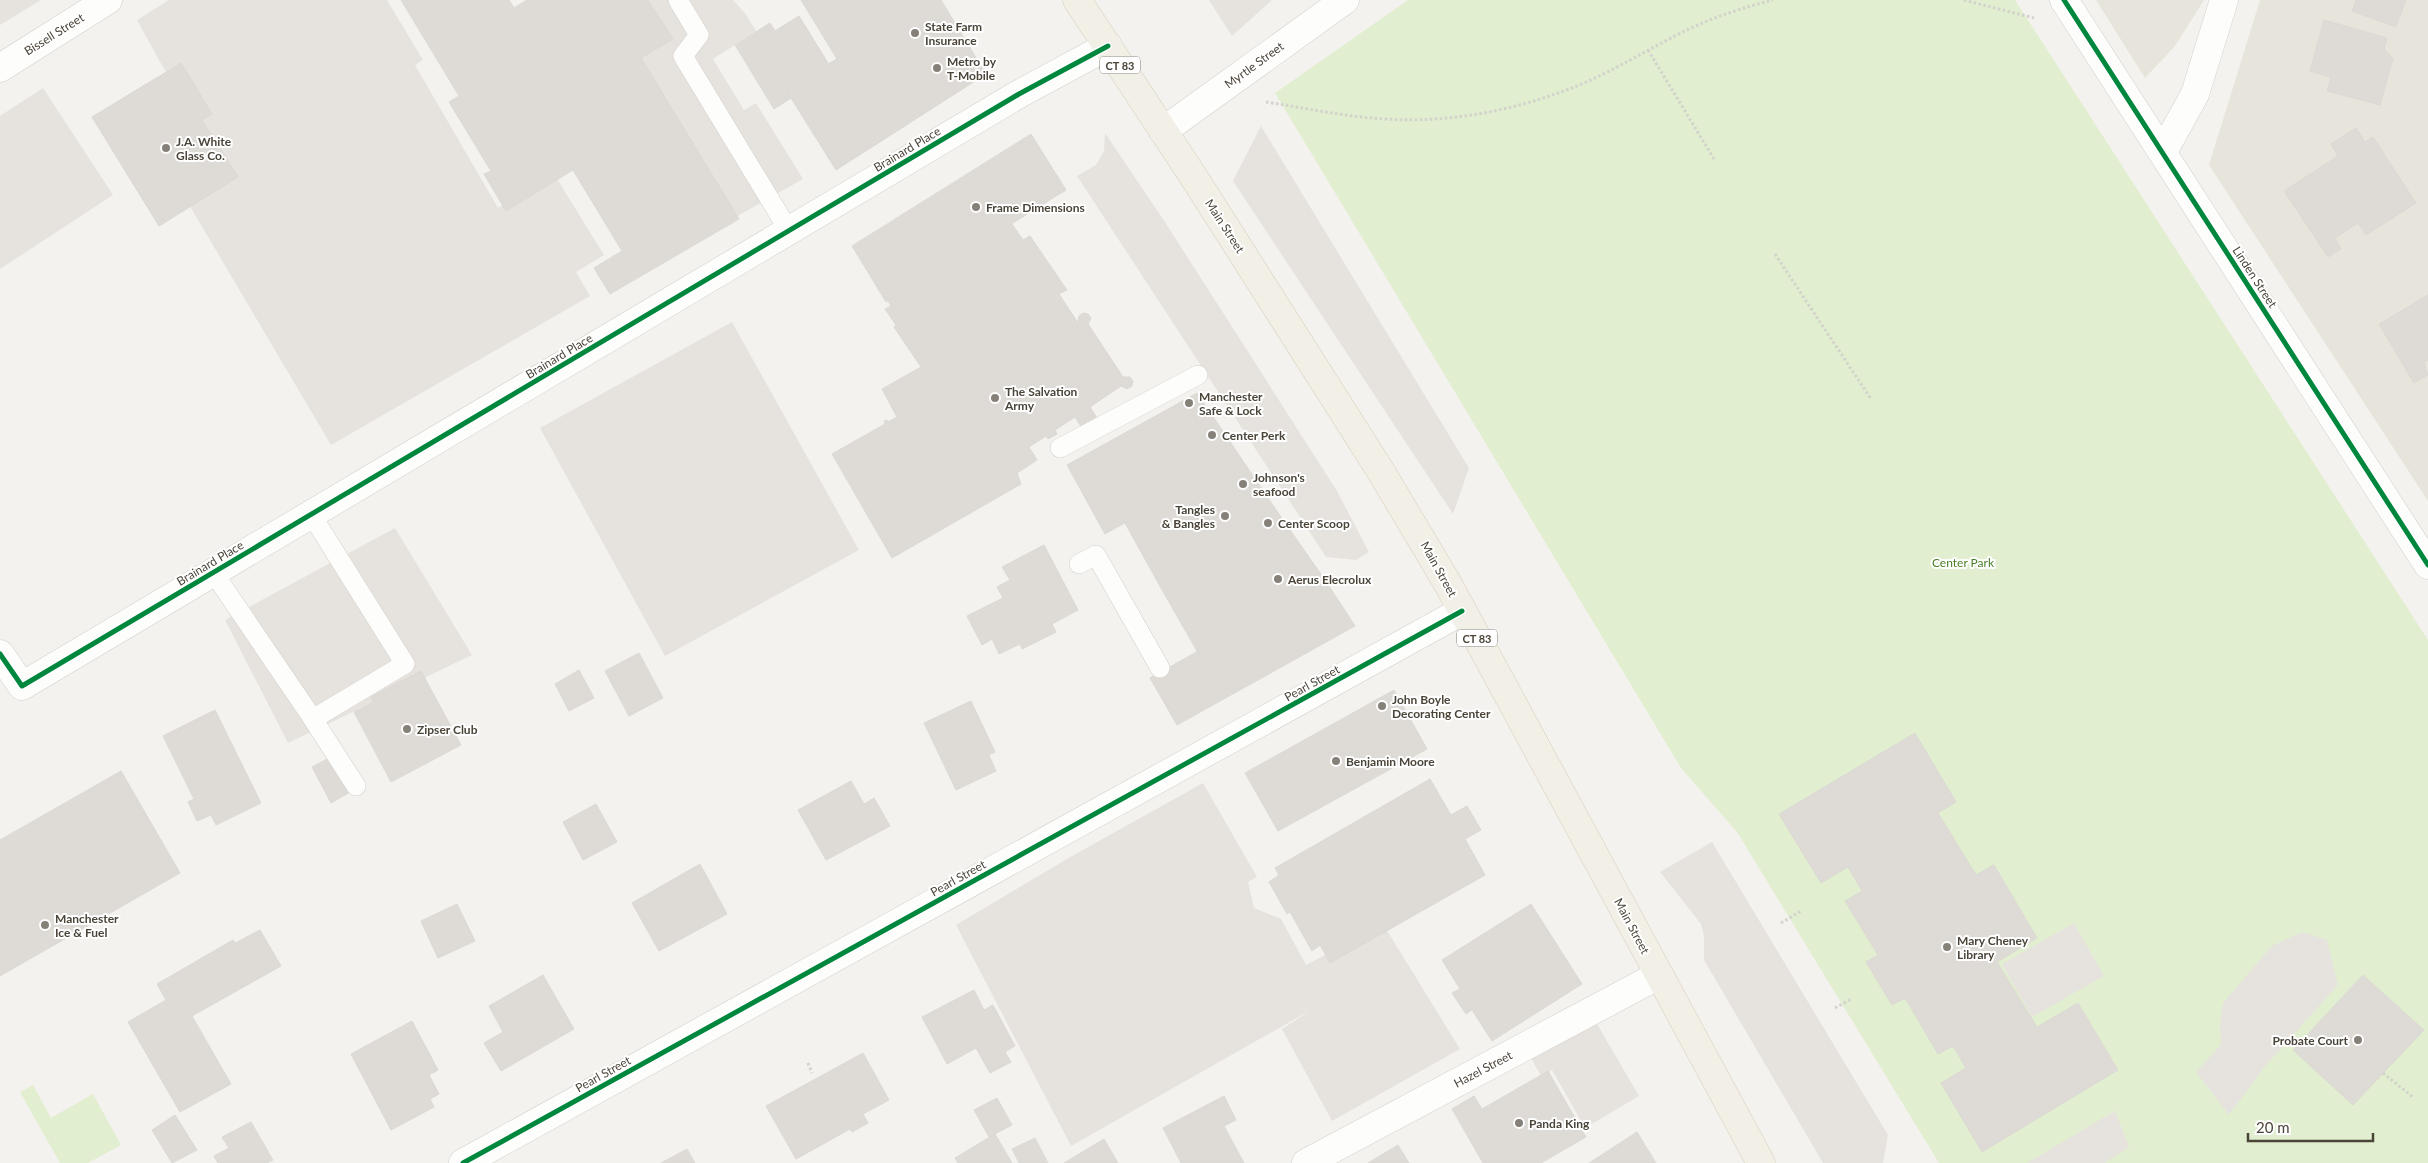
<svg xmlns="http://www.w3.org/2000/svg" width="2428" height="1163" viewBox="0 0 2428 1163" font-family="Lato,sans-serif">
<rect width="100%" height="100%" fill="#f4f2ee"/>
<!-- residential -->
<g fill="#e7e4dc">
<path d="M2096 0H2204L2175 46 2145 78Z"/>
<path d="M2260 0H2428V501L2209 165Z"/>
</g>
<!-- green -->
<g fill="#e1eecf">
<path d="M1408 0H2015L2428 640V1163H1939L1737 832 1681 768 1275 93Z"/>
<path d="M33 1085 51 1118 93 1094 121 1145 88 1163H60L20 1092Z"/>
</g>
<!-- parking -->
<g fill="#e6e3df">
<path d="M0 0H41L0 25Z"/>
<path d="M169 0H387L423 60 415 65 498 208 554 174 604 255 576 272 590 296 331 445 188 203 194 115 160 62 137 20Z"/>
<path d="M639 0H733L745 13 756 31 713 59 744 110 756 103 803 179 727 222 626 58Z"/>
<path d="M1209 0H1272L1232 36Z"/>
<path d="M43 88 113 195 0 269V116Z"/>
<path d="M1261 126 1469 468 1453 514 1233 181Z"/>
<path d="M1105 133 1165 222 1337 491 1369 552 1356 560 1326 557 1077 176 1096 165 1104 151Z"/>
<path d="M732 322 859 550 665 656 540 428Z"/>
<path d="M395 528 472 655 288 743 225 620Z"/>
<path d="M1203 783 1257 877 1248 882 1254 908 1281 919 1306 965 1383 924 1460 1049 1332 1121 1282 1029 1311 1010 1071 1146 956 925 1072 856Z"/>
<path d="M1712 842 1888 1135 1883 1163H1823L1704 960V936L1701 924 1660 872Z"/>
<path d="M2074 923 2104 976 2032 1017 2002 964Z"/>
<path d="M2302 932 2327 940 2338 985 2266 1065 2229 1115 2196 1072 2221 1045 2220 1024 2223 1003 2272 946Z"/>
<path d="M1590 1012 1639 1096 1585 1128 1552 1070 1541 1076 1525 1047Z"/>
<path d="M2115 1111 2129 1147 2104 1163H2027Z"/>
</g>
<!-- building -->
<g fill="#dedbd6" stroke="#dcd9d4">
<path d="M401 0H509L514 8 527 0H648L673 39 641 58 739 219 610 294 594 268 622 251 573 170 506 211 484 174 491 171 449 102 459 96Z"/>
<path d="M801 0H933L837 59Z"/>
<path d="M933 0H941L986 74 836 170 786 90Z"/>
<path d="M2356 0H2406L2396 27 2352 11Z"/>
<path d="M799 16 828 63 786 90 791 98 774 109 735 45 770 23 775 31Z"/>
<path d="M2324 20 2387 38 2384 50 2393 58 2380 105 2327 91 2331 77 2310 71Z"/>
<path d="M181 63 212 114 202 120 238 177 159 226 92 117Z"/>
<path d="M2356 128 2365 142 2373 137 2416 203 2366 235 2358 223 2335 238 2341 249 2328 257 2284 191 2338 156 2331 144Z"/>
<path d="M1031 134 1066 190 886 302 852 246Z"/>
<path d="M1012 224 1023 240 1030 236 1067 290 1059 294 1078 323 1079 316 1083 313 1088 314 1091 318 1088 324 1123 377H1130L1133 381 1132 386 1127 389 1121 386 1090 407 1097 418 1082 428 1075 417 1055 430 1057 434 1048 439 1046 436 1029 447 1037 460 1017 473 1021 484 892 558 832 454 885 424 884 421 887 420 888 422 897 417 882 389 921 367 894 327 896 325 885 309 891 306 888 301Z"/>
<path d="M2428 295V360L2424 363 2428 375 2414 383 2379 324Z"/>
<path d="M1197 393 1241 458 1105 534 1067 465Z"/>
<path d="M1241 458 1283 520 1161 588 1125 523Z"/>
<path d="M1283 520 1325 580 1197 651 1161 588Z"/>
<path d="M1044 545 1078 610 1052 624 1056 632 1022 649 1020 644 999 654 992 639 982 645 967 616 1003 598 997 587 1010 580 1002 567Z"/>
<path d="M1325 580 1355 626 1177 725 1150 678Z"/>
<path d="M639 653 663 698 629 716 605 671Z"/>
<path d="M579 670 594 698 569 711 555 684Z"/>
<path d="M421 671 461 745 391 782 354 712 374 702 371 697Z"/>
<path d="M1394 690 1427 749 1278 831 1245 773Z"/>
<path d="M971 701 995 752 989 755 996 771 956 790 924 723Z"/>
<path d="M215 710 261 803 216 825 211 815 197 821 188 802 194 799 163 736Z"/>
<path d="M1915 733 1956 802 1938 813 1976 875 1994 865 2037 938 1997 962 2037 1027 2078 1003 2118 1070 1982 1152 1941 1083 1966 1068 1953 1046 1938 1054 1905 998 1892 1005 1866 962 1878 955 1845 901 1862 891 1848 867 1821 883 1779 814Z"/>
<path d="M333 756 352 791 331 803 312 767Z"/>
<path d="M121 771 180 873 0 976V840Z"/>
<path d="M1430 779 1451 815 1467 806 1481 830 1465 839 1485 875 1330 963 1320 945 1312 951 1290 912 1287 914 1269 882 1279 875 1275 868Z"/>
<path d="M851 781 864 804 874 798 890 826 826 860 798 810Z"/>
<path d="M596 804 617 842 583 860 563 822Z"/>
<path d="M700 864 727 914 659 951 632 903Z"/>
<path d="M457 904 475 941 438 958 421 921Z"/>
<path d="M1531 904 1582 984 1492 1041 1472 1010 1466 1014 1452 993 1460 989 1442 960Z"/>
<path d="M260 930 281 966 192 1016 231 1084 180 1112 128 1022 166 1000 157 984 233 940 235 943Z"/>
<path d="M543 975 574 1029 501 1071 484 1043 503 1032 489 1006Z"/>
<path d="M2363 975 2424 1030 2353 1105 2293 1050Z"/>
<path d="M974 990 984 1010 993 1005 1015 1046 1005 1052 1011 1062 990 1073 976 1048 947 1064 922 1017Z"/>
<path d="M412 1021 438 1070 429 1075 439 1094 430 1099 434 1107 391 1130 351 1054Z"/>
<path d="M863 1053 889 1100 863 1114 868 1123 852 1132 850 1129 796 1159 766 1106Z"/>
<path d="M1548 1071 1586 1137 1541 1163H1483L1452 1109 1474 1096 1482 1109Z"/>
<path d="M1224 1096 1236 1120 1224 1126 1244 1163H1181L1163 1128Z"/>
<path d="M997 1098 1012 1125 989 1137 974 1110Z"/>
<path d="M175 1115 197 1150 172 1163 152 1130Z"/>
<path d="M251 1122 273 1160 267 1163H218L214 1156 229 1148 222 1137Z"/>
<path d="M1637 1132 1656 1163H1589Z"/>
<path d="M995 1134 1012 1163H958L955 1158Z"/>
<path d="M1035 1138 1048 1163H1019L1012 1149Z"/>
<path d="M1104 1139 1118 1163H1064Z"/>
<path d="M1398 1145 1409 1163H1368Z"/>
<path d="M687 1149 695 1163H661Z"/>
</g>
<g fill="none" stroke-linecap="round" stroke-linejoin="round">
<defs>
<g id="service">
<path d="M678 0 699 35 683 56 789 231"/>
<path d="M1060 448 1198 375"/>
<path d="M1079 564 1096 555 1160 668"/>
<path d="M213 572 313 719 405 664 311 514"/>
<path d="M313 719 356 786"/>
</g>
<g id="minor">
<path d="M2064 0 2428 565"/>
<path d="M0 68 108 0"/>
<path d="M1163 131 1345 0"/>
<path d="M2163 152 2195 94 2224 0"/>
<path d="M0 654 22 686 1019 94 1108 46"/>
<path d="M463 1163 1462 611"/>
<path d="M1306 1163 1659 975"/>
</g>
<path id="primary" d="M1077 0 1195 179 1380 470 1448 584 1761 1163"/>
</defs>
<!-- service casing -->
<use href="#service" stroke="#d2d0cb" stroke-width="20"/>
<!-- minor casing -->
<use href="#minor" stroke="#d2d0cb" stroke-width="29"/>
<!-- primary casing -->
<use href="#primary" stroke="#d6cebb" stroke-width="29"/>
<!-- path -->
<g stroke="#d3d2cc" stroke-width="3" stroke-dasharray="2.5 2.5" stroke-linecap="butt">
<path d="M1964 0 2034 18"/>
<path d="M1648 50 1714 159"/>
<path d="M1266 102C1306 108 1345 117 1386 119 1444 123 1506 112 1561 92 1607 76 1647 49 1691 28 1717 16 1745 7 1773 0"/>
<path d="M1775 254 1871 399"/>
<path d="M1781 923 1801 911"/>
<path d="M1835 1008 1851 999"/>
<path d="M808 1063 812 1073"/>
<path d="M2383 1073 2414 1098"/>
</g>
<!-- service -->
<use href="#service" stroke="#fdfdfc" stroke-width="19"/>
<!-- minor -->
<use href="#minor" stroke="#fdfdfc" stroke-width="28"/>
<!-- primary -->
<use href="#primary" stroke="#f2efe6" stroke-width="28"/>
<defs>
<g id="cycleway">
<path d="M2064 0 2428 565"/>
<path d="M0 654 22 686 1019 94 1108 46"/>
<path d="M463 1163 1462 611"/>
</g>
</defs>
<!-- cycleway casing -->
<use href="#cycleway" stroke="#fff" stroke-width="8"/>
<!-- cycleway -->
<use href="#cycleway" stroke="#00873e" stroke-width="5"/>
</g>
<!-- markers -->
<g fill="#868178" stroke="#fff" stroke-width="2">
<circle cx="915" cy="33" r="5"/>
<circle cx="937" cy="68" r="5"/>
<circle cx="166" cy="148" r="5"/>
<circle cx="976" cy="207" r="5"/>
<circle cx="995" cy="398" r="5"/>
<circle cx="1189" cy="403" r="5"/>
<circle cx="1212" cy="435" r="5"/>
<circle cx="1243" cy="484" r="5"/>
<circle cx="1225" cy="516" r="5"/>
<circle cx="1268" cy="523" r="5"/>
<circle cx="1278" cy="579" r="5"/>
<circle cx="1382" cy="706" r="5"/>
<circle cx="407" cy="729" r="5"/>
<circle cx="1336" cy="761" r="5"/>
<circle cx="45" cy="925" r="5"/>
<circle cx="1947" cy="947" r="5"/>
<circle cx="2358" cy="1040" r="5"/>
<circle cx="1519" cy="1123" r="5"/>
</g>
<g text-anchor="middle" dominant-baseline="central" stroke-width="4" stroke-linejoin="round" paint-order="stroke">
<!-- shield labels -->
<g fill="#fff" stroke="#817c74" stroke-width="1">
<rect x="1100" y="56.5" width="40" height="17" rx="4"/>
<rect x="1457" y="629.5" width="40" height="17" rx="4"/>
</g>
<g font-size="11" font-weight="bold" fill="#4b4439">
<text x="1120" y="65">CT 83</text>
<text x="1477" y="638">CT 83</text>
</g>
<!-- poi labels -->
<g font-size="12" font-weight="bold" fill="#4b4439" stroke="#fff" text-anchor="start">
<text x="925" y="26">State Farm<tspan x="925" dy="14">Insurance</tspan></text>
<text x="947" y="61">Metro by<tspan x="947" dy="14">T-Mobile</tspan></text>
<text x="176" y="141">J.A. White<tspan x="176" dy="14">Glass Co.</tspan></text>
<text x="986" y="207">Frame Dimensions</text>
<text x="1005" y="391">The Salvation<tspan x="1005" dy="14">Army</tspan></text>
<text x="1199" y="396">Manchester<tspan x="1199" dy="14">Safe &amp; Lock</tspan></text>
<text x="1222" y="435">Center Perk</text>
<text x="1253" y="477">Johnson's<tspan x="1253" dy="14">seafood</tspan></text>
<text x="1215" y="509" text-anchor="end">Tangles<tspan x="1215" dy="14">&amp; Bangles</tspan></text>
<text x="1278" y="523">Center Scoop</text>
<text x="1288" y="579">Aerus Elecrolux</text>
<text x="1392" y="699">John Boyle<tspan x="1392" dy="14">Decorating Center</tspan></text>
<text x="417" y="729">Zipser Club</text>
<text x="1346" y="761">Benjamin Moore</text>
<text x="55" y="918">Manchester<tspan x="55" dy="14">Ice &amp; Fuel</tspan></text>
<text x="1957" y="940">Mary Cheney<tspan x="1957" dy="14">Library</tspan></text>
<text x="2348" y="1040" text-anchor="end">Probate Court</text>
<text x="1529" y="1123">Panda King</text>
</g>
<!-- street labels -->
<g font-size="12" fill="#4b4439" stroke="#fff">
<text transform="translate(54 34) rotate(-32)">Bissell Street</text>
<text transform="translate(1254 65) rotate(-36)">Myrtle Street</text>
<text transform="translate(907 149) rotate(-31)">Brainard Place</text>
<text transform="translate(1225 226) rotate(57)">Main Street</text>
<text transform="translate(2255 277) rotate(57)">Linden Street</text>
<text transform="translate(559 356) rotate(-31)">Brainard Place</text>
<text transform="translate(210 563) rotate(-31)">Brainard Place</text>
<text transform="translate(1439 569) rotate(61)">Main Street</text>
<text transform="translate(1312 683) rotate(-29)">Pearl Street</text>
<text transform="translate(958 878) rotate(-29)">Pearl Street</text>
<text transform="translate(1632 926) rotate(62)">Main Street</text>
<text transform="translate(1483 1069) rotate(-28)">Hazel Street</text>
<text transform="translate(603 1074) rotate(-29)">Pearl Street</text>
</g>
<!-- park labels -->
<g font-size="12" fill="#4a7f2a" stroke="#fff">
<text x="1963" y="562">Center Park</text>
</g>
</g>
<!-- scale -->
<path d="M2248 1133v8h125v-8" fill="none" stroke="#4b4439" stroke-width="2.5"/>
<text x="2256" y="1133" font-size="15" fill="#4b4439" stroke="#ffffff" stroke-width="4" paint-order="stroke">20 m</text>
</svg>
